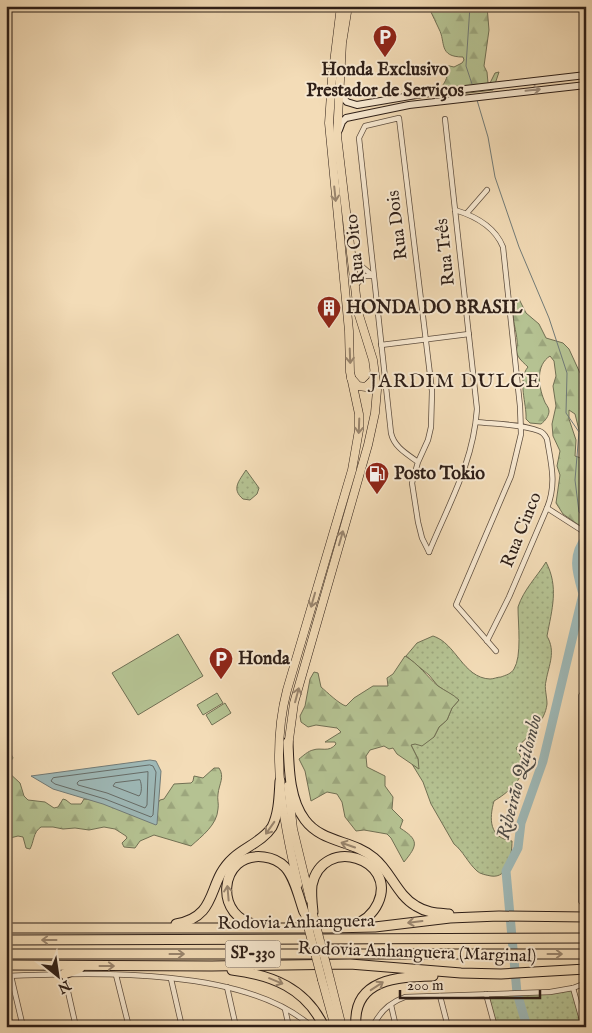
<svg xmlns="http://www.w3.org/2000/svg" width="592" height="1033" viewBox="0 0 592 1033" font-family="'IM FELL English',serif">
<defs>
<pattern id="grass-dots" width="8" height="8" patternUnits="userSpaceOnUse" patternTransform="scale(1.25)"><rect width="8" height="8" fill="#b5c292"/><path d="M2 2h.1M6 6h.1" fill="none" stroke="#9ca67d" stroke-width="1.8" stroke-linecap="round"/></pattern>
<pattern id="forest-firs" width="22" height="20" patternUnits="userSpaceOnUse" patternTransform="scale(1.25)"><rect width="22" height="20" fill="#b5c292"/><path d="M5 1l3.5 6h-7zM16 11l3.5 6h-7z" fill="#9ca67d"/></pattern>
</defs>
<rect width="100%" height="100%" fill="#f3dcb7"/>
<filter id="stains"><feTurbulence type="fractalNoise" baseFrequency=".004" numOctaves="4"/><feColorMatrix values="0 0 0 0 .2 0 0 0 0 .09 0 0 0 0 .02 0 0 0 .5 -.17"/></filter>
<radialGradient id="worn" r=".72"><stop offset=".6" stop-color="#630" stop-opacity="0"/><stop offset="1" stop-color="#630" stop-opacity=".3"/></radialGradient>
<!-- grass -->
<g fill="url(#grass-dots)" stroke="#717054">
<path d="M246 470 259 488 257 494 250 500 243 499C231 489 239 481 246 470Z"/>
<path d="M546 562C559 587 552 609 547 636 556 652 549 664 546 681 544 688 547 696 547 704 545 722 528 737 516 748 518 752 522 758 523 763 525 779 506 794 494 801 489 819 489 838 512 841 512 853 509 879 491 876 486 875 480 874 477 871 468 863 463 851 454 844L431 804 423 782 412 764 418 768V759L411 745 434 737 439 727 447 720 452 708 459 700 438 686 429 675 406 656 417 643 433 636C456 643 463 678 490 679 494 679 497 677 501 677 506 675 511 674 514 669 522 656 518 624 518 607 524 589 536 578 546 562Z"/>
<path d="M573 988 584 1027H497L488 995Z"/>
</g>
<!-- forest -->
<g fill="url(#forest-firs)" stroke="#717054">
<path d="M431 6H487L489 30 484 66 487 72 488 83H490L495 73 499 72 493 90 443 96 438 94C442 84 452 77 445 65L454 67 462 63 464 60 463 57C438 57 446 42 439 29 436 23 433 16 430 10Z"/>
<path d="M519 299 526 313 539 324 546 338 563 343 569 349 580 373H586V389L582 396 586 405V438L583 437 579 430 575 414 569 410V419L576 440 575 456 581 458 582 446 586 444V530L563 514 556 503 560 475 557 466 560 451 553 436 552 424 556 406 553 386 556 376 554 361 550 356C536 365 538 385 544 400 545 404 549 407 549 411 549 416 545 421 541 424L530 423 526 419C527 404 517 380 528 367 525 364 520 360 518 356 515 351 518 346 517 340 516 327 508 310 519 299Z"/>
<path d="M405 656C419 664 427 677 438 686 445 691 453 694 459 700L452 708 447 720 439 727 434 737 422 746 415 744 411 745 418 759 419 769 397 754 393 748 389 749 384 746 370 750 366 756 367 767 385 776V786L393 797 392 809 403 820 400 828C419 840 418 845 404 862L391 838 387 834 364 830 356 831 345 817 342 802 337 794 327 792 311 801 305 771 299 759C303 756 308 751 313 750 321 747 329 753 336 744L335 742H325L341 732 337 728 316 725 308 727 301 722 300 716 305 706 310 679 314 672 318 673 321 687C327 692 339 704 346 706L354 698 373 686H388L387 678 393 674Z"/>
<path d="M6 750 10 752 13 758 7 766V771L20 783 24 796 28 800 45 802 54 808 58 807 63 799 66 800 71 804H81L84 799 155 807 160 800 164 799 174 784 191 783 193 781 194 776 203 778 214 768H219C225 777 219 784 218 794 217 799 219 804 218 809 217 825 202 836 191 846L154 835 140 841 135 848 124 847 122 843 127 838 126 836 115 829 104 827 89 830 75 828 63 829 53 827H41C33 832 34 842 30 849L26 848 23 837 18 836 6 839Z"/>
</g>
<!-- garden -->
<g fill="#b5c292" stroke="#717054">
<path d="M178 634 203 676 138 715 112 673Z"/>
<path d="M217 693 223 703 203 715 197 705Z"/>
<path d="M225 703 231 713 212 725 206 715Z"/>
</g>
<!-- water -->
<path fill="#9eb9b8" stroke="#717b78" d="M150 760 156 761 161 771 157 824 156 825 103 804 53 789 31 776Z"/>
<g fill="none" stroke-linecap="round" stroke-linejoin="round">
<!-- shore -->
<g stroke="#666c68" stroke-width="1">
<path d="M150 765 153 766 156 772 153 815 151 817 105 799 55 784 51 781 53 778Z"/>
<path d="M148 772 147 805 145 808 107 793 78 785 77 783 79 781Z"/>
<path d="M140 780C142 784 142 794 139 796L113 786 115 783Z"/>
</g>
<!-- stream -->
<g stroke="#717b78" stroke-width="1">
<path d="M470 6 466 66 472 84"/>
<path d="M477 100 488 137 495 177 519 247 549 318 567 373 566 413 579 432 575 480 579 512 586 520"/>
</g>
<!-- river -->
<path stroke="#9eb9b8" stroke-width="9" d="M527 1027 517 993 506 871 518 848 521 823 543 761 583 594C577 573 571 556 586 538"/>
<defs>
<g id="street">
<path d="M455 210C475 216 495 227 503 247L520 406 521 434 511 476 456 605 496 651"/>
<path d="M467 213 487 190"/>
<path d="M353 256 360 265 373 276"/>
<path d="M356 285 364 276H373"/>
<path d="M381 345 469 334"/>
<path d="M476 422C495 424 521 424 539 431 543 432 545 435 547 439 551 464 557 483 547 508L509 597 487 641"/>
<path d="M418 462C407 454 394 447 391 433L359 138 365 126 399 118 432 391 431 427 428 440 418 462 412 483 418 522 422 538 429 552"/>
<path d="M547 508 586 533"/>
<path d="M429 552C449 503 473 464 477 409L445 119"/>
<path d="M586 688 581 696V901L586 907"/>
<path d="M64 974 76 1027"/>
<path d="M116 975 129 1027"/>
<path d="M6 976C92 973 245 966 312 1027"/>
<path d="M11 976 23 1027"/>
<path d="M171 979 182 1027"/>
<path d="M227 987 236 1027"/>
<path d="M573 988 584 1027"/>
<path d="M486 994 495 1027"/>
<path d="M440 996 448 1027"/>
<path d="M391 1005 396 1027"/>
<path d="M285 1009 289 1027"/>
<path d="M373 1027C379 1012 391 1002 405 997L550 992 573 988 586 983"/>
</g>
<g id="secondary">
<path d="M339 93 347 102 357 105 422 94 586 75"/>
<path d="M339 130 342 122 346 118 409 105 586 85"/>
</g>
<g id="primary">
<path d="M351 378 358 386 366 387 373 380 374 373"/>
<path d="M288 747 294 703 368 445 375 413 377 390 373 360 358 312 337 136 342 43 348 6"/>
<path d="M288 786 293 829 310 899"/>
<path d="M298 884C283 821 270 754 287 690L352 470 359 430V414L350 372 349 331 329 123 332 79 341 6"/>
<path d="M330 979 342 1027"/>
<path d="M322 980 335 1027"/>
</g>
<g id="highway">
<path d="M288 742C289 767 289 799 305 820 322 843 353 840 374 858 391 872 397 895 416 906 427 913 437 913 449 914"/>
<path d="M313 912C312 903 311 893 312 885 323 834 398 859 378 903 373 914 363 922 352 925"/>
<path d="M176 924C220 916 206 882 233 858 245 847 263 841 272 827 279 813 279 796 280 781"/>
<path d="M260 925C212 921 218 851 264 857 272 858 279 861 285 867 295 878 299 898 304 912"/>
<path d="M6 928H329L375 927 450 918 499 916 586 917"/>
<path d="M6 940 586 938"/>
<path d="M6 954H586"/>
<path d="M6 965 212 966 350 964 461 973 501 974 586 969"/>
<path d="M232 970C272 975 306 988 324 1027"/>
<path d="M64 974 80 968"/>
<path d="M6 976H7"/>
<path d="M356 1027C352 978 399 977 433 976"/>
</g>
</defs>
<!-- street casing -->
<use href="#street" stroke="#5e4e3f" stroke-width="6"/>
<!-- secondary casing -->
<use href="#secondary" stroke="#2d1e17" stroke-width="8"/>
<!-- primary casing -->
<use href="#primary" stroke="#2d1e17" stroke-width="9"/>
<!-- highway casing -->
<use href="#highway" stroke="#2d1e17" stroke-width="11"/>
<!-- street -->
<use href="#street" stroke="#f7e8d0" stroke-width="4.5"/>
<!-- secondary -->
<use href="#secondary" stroke="#f7e8d0" stroke-width="6"/>
<!-- primary -->
<use href="#primary" stroke="#f3dcb7" stroke-width="8"/>
<!-- highway -->
<use href="#highway" stroke="#f3dcb7" stroke-width="9"/>
<defs>
<g id="primary-bridge">
<path d="M313 914 330 979"/>
<path d="M305 915 322 980"/>
</g>
</defs>
<!-- primary-bridge casing -->
<use href="#primary-bridge" stroke="#2d1e17" stroke-width="9" stroke-linecap="butt"/>
<!-- primary-bridge -->
<use href="#primary-bridge" stroke="#f3dcb7" stroke-width="8"/>
</g>
<!-- one-way arrows -->
<defs><path id="oneway-shaft" d="M-6 0H5M1.5-3L5.5 0L1.5 3" fill="none" stroke-width="1.6" stroke-linecap="round" stroke-linejoin="round" transform="scale(1.25)"/></defs>
<use stroke="#9c8d7d" href="#oneway-shaft" transform="translate(533 90) rotate(-6)"/>
<g stroke="#9a866f">
<use href="#oneway-shaft" transform="translate(335 194) rotate(84)"/>
<use href="#oneway-shaft" transform="translate(350 356) rotate(88)"/>
<use href="#oneway-shaft" transform="translate(359 426) rotate(92)"/>
<use href="#oneway-shaft" transform="translate(341 538) rotate(-74)"/>
<use href="#oneway-shaft" transform="translate(313 600) rotate(106)"/>
<use href="#oneway-shaft" transform="translate(297 695) rotate(-75)"/>
<use href="#oneway-shaft" transform="translate(270 828) rotate(125)"/>
<use href="#oneway-shaft" transform="translate(348 845) rotate(-161)"/>
<use href="#oneway-shaft" transform="translate(228 893) rotate(-95)"/>
<use href="#oneway-shaft" transform="translate(415 922) rotate(173)"/>
<use href="#oneway-shaft" transform="translate(49 940) rotate(180)"/>
<use href="#oneway-shaft" transform="translate(177 954)"/>
<use href="#oneway-shaft" transform="translate(555 954)"/>
<use href="#oneway-shaft" transform="translate(107 966)"/>
<use href="#oneway-shaft" transform="translate(276 981) rotate(22)"/>
<use href="#oneway-shaft" transform="translate(377 986) rotate(-33)"/>
</g>
<!-- icons -->
<defs>
<symbol id="parking-pin" viewBox="-11 -11 22 30"><path d="M0 17L-7.5 6A9.5 9.5 0 1 1 7.5 6Z" fill="#8f2418" stroke="#f7e8d0"/><path d="M-3.5-5.5H1a3.5 3.5 0 0 1 0 7H-1V5.5H-3.5ZM-1-3.4V-.6H.8a1.4 1.4 0 0 0 0-2.8Z" fill="#fff"/></symbol>
<symbol id="building-pin" viewBox="-11 -11 22 30"><path d="M0 17L-7.5 6A9.5 9.5 0 1 1 7.5 6Z" fill="#8f2418" stroke="#f7e8d0"/><path d="M-4-6H4V6H1V3H-1V6H-4ZM-2.5-4.3h1.7v1.8h-1.7ZM.8-4.3h1.7v1.8H.8ZM-2.5-1h1.7V.8h-1.7ZM.8-1h1.7V.8H.8Z" fill="#fff"/></symbol>
<symbol id="fuel-pin" viewBox="-11 -11 22 30"><path d="M0 17L-7.5 6A9.5 9.5 0 1 1 7.5 6Z" fill="#8f2418" stroke="#f7e8d0"/><path d="M-5.5-6h7V0h2V4h1.3V-2.5L3-4.5l.8-.8L6-3V5H2.5V1h-1V6h-7ZM-4.2-4.7v3.2H.2V-4.7Z" fill="#fff"/></symbol>
</defs>
<g fill-rule="evenodd">
<use href="#parking-pin" x="371" y="23" width="28" height="38"/>
<use href="#building-pin" x="315" y="294" width="28" height="38"/>
<use href="#fuel-pin" x="363" y="460" width="28" height="38"/>
<use href="#parking-pin" x="207" y="645" width="28" height="38"/>
</g>
<g text-anchor="middle" dominant-baseline="central" stroke-width="4" stroke-linejoin="round" paint-order="stroke">
<!-- shield labels -->
<rect fill="#f7e8d0" stroke="#6a5b4e" stroke-width="1" x="225.5" y="940.5" width="55" height="27" rx="4"/>
<g font-size="16" font-weight="bold" fill="#2d1e17">
<text x="253" y="954">SP-330</text>
</g>
<!-- poi labels -->
<g font-size="18" font-weight="bold" fill="#2d1e17" stroke="#f7e8d0" text-anchor="start">
<text x="385" y="70" text-anchor="middle">Honda Exclusivo<tspan x="385" dy="21">Prestador de Serviços</tspan></text>
<text x="346" y="308">HONDA DO BRASIL</text>
<text x="394" y="474">Posto Tokio</text>
<text x="238" y="659">Honda</text>
</g>
<!-- street labels -->
<g font-size="18" fill="#2d1e17" stroke="#f7e8d0">
<text transform="translate(398 225) rotate(-97)">Rua Dois</text>
<text transform="translate(356 249) rotate(-96)">Rua Oito</text>
<text transform="translate(446 252) rotate(-96)">Rua Três</text>
<text transform="translate(522 530) rotate(-68)">Rua Cinco</text>
<text transform="translate(296 923) rotate(-1)">Rodovia Anhanguera</text>
<text transform="translate(417 953) rotate(2)">Rodovia Anhanguera (Marginal)</text>
</g>
<!-- water labels -->
<g font-size="19" font-style="italic" fill="#4f4c47" stroke="#f7e8d0">
<text transform="translate(520 777) rotate(-75)">Ribeirão Quilombo</text>
</g>
<!-- quarter labels -->
<g font-size="20" letter-spacing="1" fill="#2d1e17" stroke="#f7e8d0">
<text x="455" y="381">JARDIM DULCE</text>
</g>
</g>
<!-- margin -->
<rect width="592" height="1033" fill="none" stroke="#f3dcb7" stroke-width="25"/>
<rect x="8" y="8" width="577" height="1018" fill="none" stroke="#2d1e17" stroke-width="2.5"/>
<rect x="12" y="12" width="567" height="1008" fill="none" stroke="#2d1e17"/>
<!-- north arrow -->
<g transform="translate(58 976) rotate(150)" stroke="#f7e8d0" stroke-width="4" paint-order="stroke">
<path d="M0-4L9 19L0 12L-9 19Z" fill="#2d1e17"/>
<text y="-8" font-size="14" font-weight="bold" text-anchor="middle" fill="#2d1e17">N</text>
</g>
<!-- scale -->
<path d="M400 990v8h140v-8" fill="none" stroke="#2d1e17" stroke-width="2.5"/>
<text x="407" y="990" font-size="15" fill="#2d1e17" stroke="#f7e8d0" stroke-width="4" paint-order="stroke">200 m</text>
<rect width="100%" height="100%" filter="url(#stains)"/>
<rect width="100%" height="100%" fill="url(#worn)"/>
</svg>
